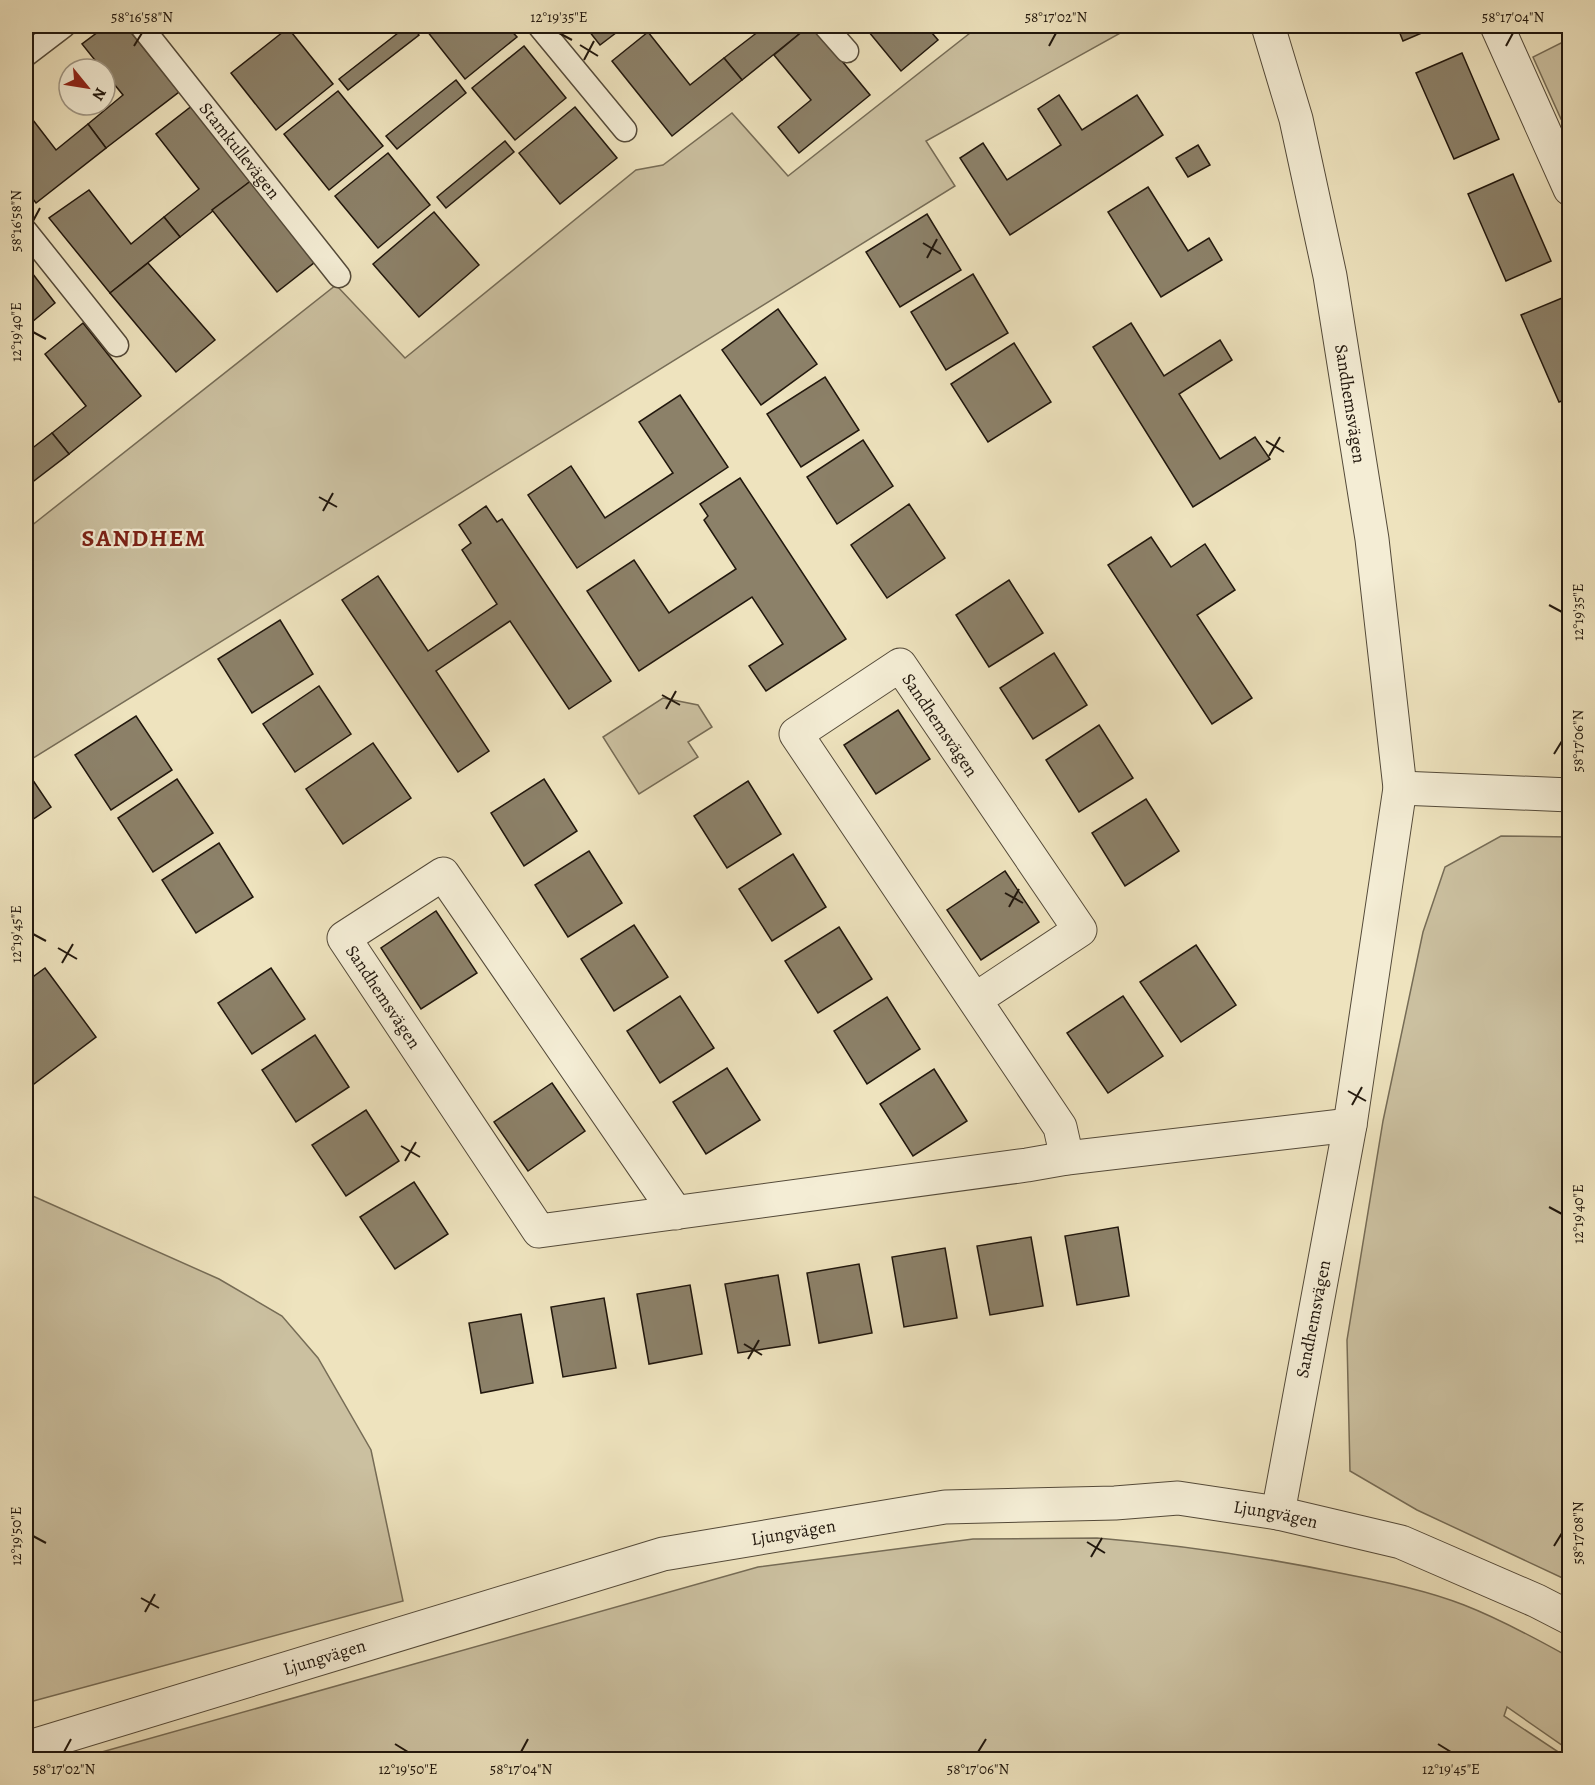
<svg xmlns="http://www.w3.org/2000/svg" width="1595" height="1785" viewBox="0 0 1595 1785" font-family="Alegreya,serif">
<rect width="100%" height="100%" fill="#eee3be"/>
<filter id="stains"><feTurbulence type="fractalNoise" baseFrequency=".00333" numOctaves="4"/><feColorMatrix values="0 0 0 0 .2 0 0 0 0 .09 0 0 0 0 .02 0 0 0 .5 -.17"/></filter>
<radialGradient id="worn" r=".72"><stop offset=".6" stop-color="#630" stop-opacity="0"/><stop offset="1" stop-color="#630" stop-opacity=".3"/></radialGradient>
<!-- green -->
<g fill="#cbc0a0" stroke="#766c56" stroke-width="1.5">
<path d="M979 26H1133L926 141 955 186 27 762 26 530 336 285 405 358 636 170 663 165 732 113 788 176Z"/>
<path d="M1569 39V116L1561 119 1533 57Z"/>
<path d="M663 698 698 705 712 727 688 742 698 757 639 794 603 737Z"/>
<path d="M1501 836 1569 837V1581L1417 1510 1350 1471 1347 1340 1383 1121 1423 932 1445 867Z"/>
<path d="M26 1193 219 1279 282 1316 318 1358 371 1450 403 1601 26 1703Z"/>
<path d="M1097 1538C1181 1545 1263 1557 1345 1574 1384 1582 1426 1590 1464 1605 1500 1619 1535 1638 1569 1657V1750L1507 1707 1504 1716 1569 1759H77L758 1567 973 1539Z"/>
</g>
<!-- building -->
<g fill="#8c8169" stroke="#21170d" stroke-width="1.5">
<path d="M106 26H126L179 92 106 148 88 124 123 95 105 73V69H102L82 44Z"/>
<path d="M407 26H412L419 35 348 90 339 79Z"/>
<path d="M423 26H507L517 37 465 79Z"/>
<path d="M585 26H625L600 45Z"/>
<path d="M754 26H809L742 80 724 58 759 31Z"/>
<path d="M809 26H813L870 95 799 153 778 127 811 100 774 55Z"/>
<path d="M864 26H926L938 40 901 71Z"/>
<path d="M1397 26H1438L1403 41Z"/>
<path d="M288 28 333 84 276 130 231 73Z"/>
<path d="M648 32 690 85 724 58 742 80 672 136 612 61Z"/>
<path d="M524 46 566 98 515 140 472 88Z"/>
<path d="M1462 53 1499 139 1454 159 1416 73Z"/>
<path d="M456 80 466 93 397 149 386 136Z"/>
<path d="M338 91 383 146 329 190 284 134Z"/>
<path d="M1059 95 1082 130 1137 95 1163 135 1010 235 960 158 983 143 1007 180 1061 145 1038 109Z"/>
<path d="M193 105 252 180 180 237 164 217 199 189 156 134Z"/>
<path d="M575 107 617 158 560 204 519 153Z"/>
<path d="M26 111 56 150 88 124 106 148 36 203 26 190Z"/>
<path d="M505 141 514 152 446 208 437 197Z"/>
<path d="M1198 145 1210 165 1188 177 1176 158Z"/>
<path d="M388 153 430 205 378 248 335 196Z"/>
<path d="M1513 174 1551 261 1506 281 1468 194Z"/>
<path d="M252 180 315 262 277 292 212 210Z"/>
<path d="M1148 187 1188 251 1209 238 1222 260 1161 297 1108 212Z"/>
<path d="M89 190 131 244 164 217 180 237 110 293 49 218Z"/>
<path d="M434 212 479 265 419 317 373 264Z"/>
<path d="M927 214 961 270 900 307 866 252Z"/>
<path d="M148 263 215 340 176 372 110 293Z"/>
<path d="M26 265 55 303 26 327Z"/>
<path d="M973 274 1008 333 946 370 911 312Z"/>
<path d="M1567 296 1570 301V398L1559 402 1521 315Z"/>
<path d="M778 309 817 364 761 405 722 350Z"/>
<path d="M83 323 141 396 69 454 52 433 86 406 45 354Z"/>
<path d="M1131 323 1164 376 1220 340 1232 360 1179 394 1220 459 1255 437 1270 459 1193 507 1093 347Z"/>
<path d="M1014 343 1051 402 988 442 951 384Z"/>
<path d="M825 377 859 430 801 467 767 414Z"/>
<path d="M680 395 728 467 577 568 528 495 571 466 605 518 673 473 639 422Z"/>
<path d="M52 433 69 454 26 487V453Z"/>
<path d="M863 440 893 486 837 524 807 477Z"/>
<path d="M740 478 846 639 766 691 749 666 783 644 752 597 639 671 587 591 634 560 669 613 736 569 704 520 708 516 700 504Z"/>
<path d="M909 504 945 558 887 598 851 545Z"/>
<path d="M486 506 497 522 502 519 611 681 569 709 510 621 436 671 489 751 458 772 342 600 378 576 428 651 497 604 462 550 471 543 459 525Z"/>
<path d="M1151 537 1171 567 1205 544 1235 590 1197 615 1252 698 1212 724 1108 565Z"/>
<path d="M1009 580 1043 633 989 667 956 615Z"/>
<path d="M280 620 313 674 252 713 218 659Z"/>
<path d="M1054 653 1087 705 1033 739 1000 688Z"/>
<path d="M319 686 351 734 295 772 263 724Z"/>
<path d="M898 710 930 759 876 794 844 745Z"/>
<path d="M136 716 172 770 111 810 75 755Z"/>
<path d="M1099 725 1133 778 1079 812 1046 760Z"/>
<path d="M373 743 411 798 343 844 306 789Z"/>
<path d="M26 770 51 807 26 824Z"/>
<path d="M177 779 213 833 153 872 118 818Z"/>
<path d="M544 779 577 831 524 866 491 813Z"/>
<path d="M748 781 781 834 727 868 694 816Z"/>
<path d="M1146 799 1179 851 1125 886 1092 833Z"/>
<path d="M219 843 253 897 196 933 162 880Z"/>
<path d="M589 851 622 903 568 937 535 885Z"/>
<path d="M793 854 826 907 772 941 739 889Z"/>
<path d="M1005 871 1039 922 981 960 947 910Z"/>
<path d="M436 911 477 973 421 1009 381 948Z"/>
<path d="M634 925 668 977 614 1011 581 959Z"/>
<path d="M839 927 872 979 818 1013 785 961Z"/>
<path d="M1196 945 1236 1005 1181 1042 1140 982Z"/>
<path d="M45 968 96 1037 26 1090V1032L31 1027 26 1019V982Z"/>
<path d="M271 968 305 1019 252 1054 218 1003Z"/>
<path d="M680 996 714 1048 660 1083 627 1031Z"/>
<path d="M1123 996 1163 1056 1108 1093 1067 1033Z"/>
<path d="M887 997 920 1049 867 1084 834 1031Z"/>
<path d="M315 1035 349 1087 296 1122 262 1070Z"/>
<path d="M727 1068 760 1120 706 1154 673 1102Z"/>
<path d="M934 1069 967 1121 913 1156 880 1104Z"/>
<path d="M552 1083 585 1131 528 1171 494 1122Z"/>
<path d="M366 1110 399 1161 346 1196 312 1145Z"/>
<path d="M414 1182 448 1234 395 1269 360 1217Z"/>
<path d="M1118 1227 1129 1296 1077 1305 1065 1236Z"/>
<path d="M1031 1237 1043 1306 990 1315 977 1246Z"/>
<path d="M945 1248 957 1318 904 1327 892 1257Z"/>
<path d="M859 1264 872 1333 819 1343 807 1273Z"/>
<path d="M778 1275 790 1345 738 1353 725 1284Z"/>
<path d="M690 1285 702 1354 649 1364 637 1294Z"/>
<path d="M604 1298 616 1368 563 1377 551 1307Z"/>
<path d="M521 1314 533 1383 481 1393 469 1323Z"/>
</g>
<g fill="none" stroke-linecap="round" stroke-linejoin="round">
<defs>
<g id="service">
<path id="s1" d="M141 26 339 276"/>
<path d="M539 26 625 130"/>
<path d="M825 26 847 51"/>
<path d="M26 55 64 26"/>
<path d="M26 231 117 345"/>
</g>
<g id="minor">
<path id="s2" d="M1268 26 1296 119 1330 276 1372 539 1400 788 1350 1125 1278 1513"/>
<path d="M1497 26 1570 189"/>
<path d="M1400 788 1570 795"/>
<path d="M976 999 1080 930 900 665 796 734 1060 1127 1067 1158"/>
<path id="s3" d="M676 1213 443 874 344 938 539 1231 1027 1165 1067 1158 1350 1125"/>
<path id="s4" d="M26 1748 663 1554 945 1507 1115 1503 1178 1498 1278 1513 1401 1542 1537 1601 1570 1618"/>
</g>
</defs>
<!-- service casing -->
<use href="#service" stroke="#544a39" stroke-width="25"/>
<!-- minor casing -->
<use href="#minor" stroke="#544a39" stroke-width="35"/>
<!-- service -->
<use href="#service" stroke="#f4edd5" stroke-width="22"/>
<!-- minor -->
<use href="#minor" stroke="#f4edd5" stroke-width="33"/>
</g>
<!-- ticks -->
<path fill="none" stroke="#21170d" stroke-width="2" d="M559 33 572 40M580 45 598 56M134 46 142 33M1049 46 1056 33M1506 46 1513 33M584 60 594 41M33 221 40 208M923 243 941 254M927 258 937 239M33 332 46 339M1266 441 1284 452M1269 456 1280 437M319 497 337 507M323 511 333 493M1549 605 1562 612M662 695 680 705M666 709 676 691M1554 754 1562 741M1005 893 1023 903M1009 907 1019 889M33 934 46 941M58 948 77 959M62 963 73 944M1348 1091 1366 1101M1352 1105 1362 1087M401 1146 420 1157M405 1161 416 1142M1549 1207 1562 1214M744 1344 762 1355M748 1359 759 1340M33 1536 46 1543M1087 1542 1105 1553M1554 1546 1562 1533M1091 1557 1102 1538M141 1598 159 1608M145 1612 155 1594M395 1744 408 1752M1438 1744 1451 1752M64 1752 71 1739M521 1752 528 1739M978 1752 986 1739"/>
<g text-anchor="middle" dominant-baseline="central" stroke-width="4.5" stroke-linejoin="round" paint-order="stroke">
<!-- street labels -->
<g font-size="18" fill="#21170d" stroke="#f4edd5">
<text stroke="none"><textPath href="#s1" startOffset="159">Stamkullevägen</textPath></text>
<text stroke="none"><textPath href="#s2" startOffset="387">Sandhemsvägen</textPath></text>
<text transform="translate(940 725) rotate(56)">Sandhemsvägen</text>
<text stroke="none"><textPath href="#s3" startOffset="600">Sandhemsvägen</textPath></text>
<text transform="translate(1313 1319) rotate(-79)">Sandhemsvägen</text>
<text stroke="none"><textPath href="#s4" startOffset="1284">Ljungvägen</textPath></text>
<text stroke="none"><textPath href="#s4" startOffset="798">Ljungvägen</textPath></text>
<text stroke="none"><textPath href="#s4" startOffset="312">Ljungvägen</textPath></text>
</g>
<!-- district labels -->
<g font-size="24" font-weight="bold" letter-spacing="1.5" fill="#7a1f14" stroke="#f4edd5">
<text x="144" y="538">SANDHEM</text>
</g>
</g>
<!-- margin -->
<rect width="1595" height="1785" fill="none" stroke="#eee3be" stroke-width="66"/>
<!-- north arrow -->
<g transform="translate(87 87) rotate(120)"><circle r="28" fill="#f4edd5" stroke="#a09785" stroke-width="1.5"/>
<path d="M0-4.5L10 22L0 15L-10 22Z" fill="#8f2418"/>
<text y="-9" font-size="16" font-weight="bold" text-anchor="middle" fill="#21170d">N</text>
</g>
<rect x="33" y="33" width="1529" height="1719" fill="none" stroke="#21170d" stroke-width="2"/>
<g font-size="15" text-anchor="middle" fill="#21170d">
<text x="142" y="22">58°16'58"N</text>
<text x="559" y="22">12°19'35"E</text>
<text x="1056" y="22">58°17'02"N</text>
<text x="1513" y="22">58°17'04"N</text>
<text transform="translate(16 221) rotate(-90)" y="5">58°16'58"N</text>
<text transform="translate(16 332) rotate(-90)" y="5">12°19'40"E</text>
<text transform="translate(1578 612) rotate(-90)" y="5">12°19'35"E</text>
<text transform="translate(1578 741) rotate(-90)" y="5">58°17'06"N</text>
<text transform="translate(16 934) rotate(-90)" y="5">12°19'45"E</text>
<text transform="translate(1578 1214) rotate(-90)" y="5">12°19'40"E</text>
<text transform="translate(1578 1533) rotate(-90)" y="5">58°17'08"N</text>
<text transform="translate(16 1536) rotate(-90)" y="5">12°19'50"E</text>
<text x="64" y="1774">58°17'02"N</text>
<text x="408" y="1774">12°19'50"E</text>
<text x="521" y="1774">58°17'04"N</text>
<text x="978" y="1774">58°17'06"N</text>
<text x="1451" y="1774">12°19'45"E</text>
</g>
<rect width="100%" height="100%" filter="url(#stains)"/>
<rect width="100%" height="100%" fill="url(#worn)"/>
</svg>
